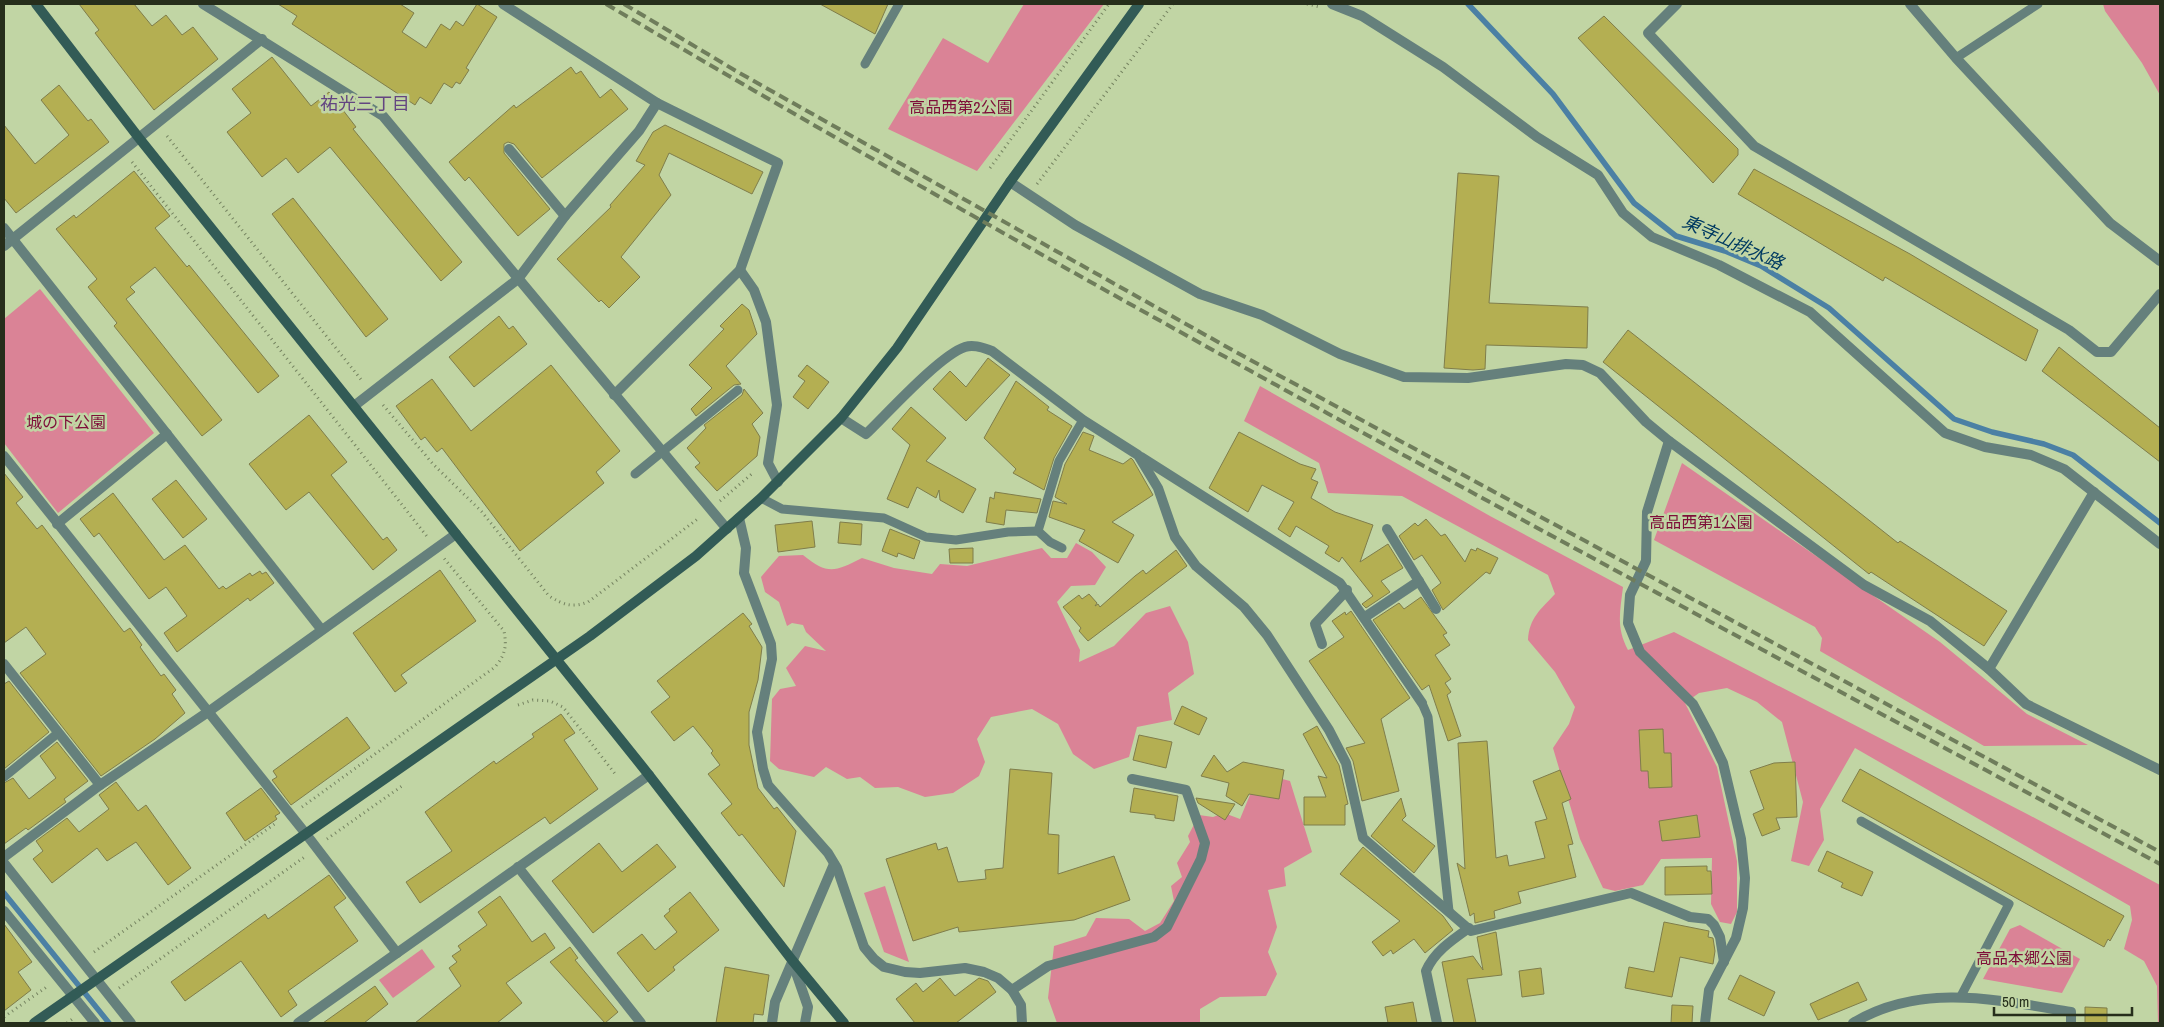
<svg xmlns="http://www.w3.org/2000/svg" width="2164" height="1027" viewBox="0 0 2164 1027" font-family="'Archivo Narrow','Noto Sans JP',sans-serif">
<rect width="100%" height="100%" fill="#c1d5a4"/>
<!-- green -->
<g fill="#da8396">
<path d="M1024 4H1104L977 171 888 129 943 38 988 63Z"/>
<path d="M2103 4H2160V95L2142 63 2105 11Z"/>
<path d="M40 289 154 433 58 513 4 443V319Z"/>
<path d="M1260 386 1490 516 1623 587C1620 612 1616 628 1628 650L1674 632 2029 815 2160 885V1023H2158L2157 986 2144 961 2124 949 2132 920 2130 906 1855 748 1820 809 1824 840 1809 866 1791 861 1803 802 1782 722 1757 702 1727 688 1699 693 1685 703 1717 767 1737 861V912L1731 924 1720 922 1711 904 1712 858 1661 859 1643 885 1615 891 1603 888 1580 839 1553 748 1569 724 1575 707 1555 672 1528 640C1529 618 1541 609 1555 594L1548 575 1402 496 1328 493 1319 463 1244 421Z"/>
<path d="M1682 463 1940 642 2027 714 2088 745 1984 746 1820 651 1822 638 1815 627 1654 540Z"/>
<path d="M1076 543 1092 552 1106 567 1095 585 1071 586 1057 602 1080 650 1079 662 1114 646 1146 613 1170 606 1188 642 1194 674 1168 693 1172 720 1137 727 1129 757 1094 769 1073 754 1058 724 1032 709 991 717 977 739 985 762 979 776 953 793 925 797 898 787 875 788 860 777 847 779 826 767 814 777 779 769 770 761 772 699 780 689 796 686 786 668 805 646 826 651 806 632 803 625 792 623 787 626 779 602 765 592 761 577 779 556 803 555C828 575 834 572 862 558L894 568 932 574 940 564 967 566 1042 548 1051 558H1067Z"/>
<path d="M1259 773 1290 781 1312 852 1284 868 1286 886 1268 890 1277 927 1268 952 1277 974 1266 996 1220 997 1200 1009V1023H1057L1048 998 1054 946 1086 936 1096 918 1129 919 1145 931 1160 923 1174 901 1171 886 1182 877 1177 863 1190 842 1188 836 1199 815 1213 817 1224 813 1240 819Z"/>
<path d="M885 886 909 962 884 952 864 893Z"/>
<path d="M2020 925 2080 959 2062 993 1983 979 2010 929Z"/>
<path d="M422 949 435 967 393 998 379 980Z"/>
</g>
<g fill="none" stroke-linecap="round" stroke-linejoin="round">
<!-- stream -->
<g stroke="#4b80a4" stroke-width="5.5">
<path d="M1468 4 1553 94 1634 203 1676 236 1725 251 1761 266 1829 308 1954 419 1992 432 2044 444 2073 455 2160 523"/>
<path d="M4 893 109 1023"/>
</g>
</g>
<!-- building -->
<g fill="#b4af52" stroke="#7f7d4b">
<path d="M79 4H134L152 26 166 15 182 35 193 27 218 59 154 110 95 33 99 30Z"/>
<path d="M278 4H400L414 13 402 32 426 48 441 24 450 30 456 21 463 26 477 4 497 17 466 68 469 70 460 84 456 82 452 88 444 83 431 104 420 97 415 105 292 24 297 16Z"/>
<path d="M820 4H888L875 34Z"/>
<path d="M1604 16 1738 149V155L1713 183 1578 38Z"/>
<path d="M272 57 311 106 329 92 356 127 353 129 462 262 441 281 330 147 298 173 286 158 262 177 227 132 251 113 232 89Z"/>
<path d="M571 67 576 74 581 71 600 98 611 89 628 109 542 178 514 144 508 142 504 144V153L550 209 518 236 469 177 465 181 449 162 514 105 516 108Z"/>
<path d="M59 85 88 121 91 119 109 142 16 213 4 198V125L35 164 69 135 41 100Z"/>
<path d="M665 125 763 172 752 194 669 153 659 175 671 195 621 257 640 277 609 308 601 300 599 302 557 259 611 207 610 205 645 165 636 161 653 132Z"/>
<path d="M1754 169 1910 254 2038 330 2026 361 1885 277 1883 281 1738 194Z"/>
<path d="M134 171 170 216 155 228 187 267 189 265 279 376 258 393 155 267 130 287 135 292 126 299 222 420 202 436 114 326 117 323 88 287 97 279 56 229 74 215 76 218Z"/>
<path d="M1458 173 1499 176 1489 303 1588 307 1587 348 1486 345 1485 369 1473 370 1444 368Z"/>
<path d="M293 198 388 319 366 337 272 214Z"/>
<path d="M742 304 749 310 757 334 726 366 741 384 734 385 696 416 691 409 712 388 689 365 724 329 720 326Z"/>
<path d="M499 316 509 329 513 326 527 344 474 387 449 357Z"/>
<path d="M1628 330 1898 543 1900 541 2007 611 1984 646 1871 572 1869 574 1603 362Z"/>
<path d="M2059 347 2160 428V462L2042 371Z"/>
<path d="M988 358 1010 375 966 421 933 389 950 371 966 387Z"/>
<path d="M551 365 620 451 596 472 604 483 520 551 442 448 437 452 425 437 421 440 396 406 432 379 471 431Z"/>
<path d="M807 365 829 382 808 409 793 397 805 381 798 376Z"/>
<path d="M1016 381 1049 407 1047 410 1072 426 1054 458 1044 490 1013 473 1016 469 984 438Z"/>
<path d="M744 389 763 413 752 424 760 437 757 456 717 491 695 467 700 463 687 448 706 428 704 425 742 395Z"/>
<path d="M911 407 946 438 926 461 976 489 963 513 940 500 939 490 936 498 917 487 908 508 887 499 910 445 892 429Z"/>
<path d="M309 415 347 462 331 475 383 540 387 537 397 550 373 570 309 492 286 510 249 464Z"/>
<path d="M1083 432 1094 436 1089 450 1123 464 1131 458 1133 460 1153 495 1112 522 1134 535 1118 563 1079 541 1085 530 1049 517 1053 501 1067 504 1055 497 1065 464Z"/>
<path d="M1239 432 1300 464 1316 469 1311 479 1318 482 1311 498 1335 512 1373 525 1360 562 1388 544 1403 568 1381 581 1390 592 1366 608 1362 604 1373 596 1342 557 1339 562 1325 553 1329 546 1296 526 1290 537 1278 529 1294 502 1262 485 1248 512 1209 488Z"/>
<path d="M4 473 23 497 16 503 37 529 42 525 124 632 130 628 142 645 140 647 161 676 164 674 176 690 172 694 185 713 155 739 101 776 20 673 46 654 26 627 4 643Z"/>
<path d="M176 480 207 519 183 538 152 499Z"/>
<path d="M995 492 1041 499 1037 513 1006 510 1004 525 986 522 990 497 994 499Z"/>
<path d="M113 493 164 560 185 545 219 589 223 586 226 589 250 573 252 576 260 571 262 574 266 572 274 583 250 601 248 598 177 652 164 633 187 616 166 587 149 599 99 533 94 537 80 519Z"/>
<path d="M1426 519 1441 536 1445 534 1465 562 1471 549 1476 551 1477 548 1498 558 1490 574 1486 572 1443 610 1432 590 1441 583 1422 555 1414 560 1399 536 1415 523 1418 526Z"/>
<path d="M812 521 815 547 778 552 775 525Z"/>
<path d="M840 522 862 524 861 545 838 543Z"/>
<path d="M890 529 920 541 914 559 898 553 897 557 882 551Z"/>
<path d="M973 548V563H950L949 549Z"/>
<path d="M1176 550 1187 566 1088 641 1079 631 1081 628 1063 607 1079 595 1082 599 1089 594 1097 603 1095 606 1098 604 1100 607 1135 576 1143 570 1146 574Z"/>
<path d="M440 570 476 621 401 675 407 683 395 692 353 633Z"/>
<path d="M1421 597 1447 633 1443 635 1450 645 1435 655 1451 679 1445 683 1451 692 1447 695 1461 736 1448 741 1429 685 1422 690 1373 620 1399 603 1404 609Z"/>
<path d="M1351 611 1410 698 1381 719 1399 791 1362 801 1353 761 1346 748 1365 743 1309 661 1344 637 1332 621 1345 612 1346 615Z"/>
<path d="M743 613 752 624 749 626 762 647 758 680 749 712V745L758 788 774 809 777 807 796 831 784 887 742 834 739 836 721 813 732 804 708 774 720 765 711 753 713 751 693 726 674 741 651 712 670 697 657 681Z"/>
<path d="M9 681 49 732 4 769V684Z"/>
<path d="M1182 706 1207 718 1199 735 1174 724Z"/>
<path d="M561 714 575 733 564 740 598 789 550 824 545 817 420 903 406 882 452 851 425 812 494 761 496 764 534 737 532 734Z"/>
<path d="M347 717 370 748 291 805 272 780 277 777 273 771Z"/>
<path d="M1317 726 1339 765 1348 804 1345 805V825H1304V797H1326L1318 776 1327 778 1303 734Z"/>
<path d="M1663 729 1664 753H1671L1672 787 1649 788 1648 771H1641L1639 730Z"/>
<path d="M1139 735 1172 742 1166 768 1133 760Z"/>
<path d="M1487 741 1496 858 1507 855 1509 866 1545 858 1535 822 1547 819 1533 781 1560 770 1571 799 1562 803 1573 844 1568 845 1576 877 1518 892 1521 903 1494 911 1495 918 1475 923 1474 913 1470 916 1457 863 1465 869 1458 743Z"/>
<path d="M57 742 88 781 64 799 66 802 28 830 26 828 4 844V783L13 778 29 799 56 778 40 756Z"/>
<path d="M1214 755 1227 772 1243 762 1284 770 1279 799 1249 794 1242 806 1226 796 1229 783 1201 776Z"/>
<path d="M1795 762 1797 817 1776 818 1780 829 1762 836 1753 814 1764 809 1750 771 1774 763Z"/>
<path d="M1010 769 1052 773 1048 834 1059 835 1058 874 1114 856 1130 900 1074 920 959 932 958 927 913 941 886 859 936 843 938 850 947 847 958 882 986 879 985 870 1003 868Z"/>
<path d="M1860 769 2124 916 2110 941 2108 939 2104 947 1842 801Z"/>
<path d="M116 782 138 811 146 805 191 868 168 885 136 842 107 861 97 848 52 883 33 859 43 851 36 841 67 818 79 832 109 809 99 795Z"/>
<path d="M261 788 280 813 275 816 277 819 245 841 226 813Z"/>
<path d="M1134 788 1178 796 1174 821 1155 818V815L1130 812Z"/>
<path d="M1196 798 1235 804 1225 820 1198 803Z"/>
<path d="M1401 798 1406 816 1402 820 1435 846 1414 873 1371 836Z"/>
<path d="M1697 815 1700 837 1662 841 1659 821Z"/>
<path d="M599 843 622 872 657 844 676 867 593 933 552 881Z"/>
<path d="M1363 847 1443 916 1453 930 1425 953 1414 939 1393 954 1391 950 1383 956 1372 942 1400 921 1340 874Z"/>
<path d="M1827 851 1873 872 1862 896 1841 887 1843 883 1818 871Z"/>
<path d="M1707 866V871H1711L1712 894 1665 895V867Z"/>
<path d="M329 875 346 898 334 907 358 941 288 991 297 1005 281 1017 241 961 185 1001 171 982 265 914 268 919Z"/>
<path d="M690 892 719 930 673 967 675 970 648 992 617 953 642 934 655 950 677 932 664 916 670 911 669 909Z"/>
<path d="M500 896 532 942 545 933 555 948 506 983 522 1003 497 1023H415L461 986 449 968 457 962 452 956 461 950 458 946 487 925 478 912Z"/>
<path d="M1664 922 1709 931 1708 937 1713 938 1715 951 1713 964 1680 957 1672 997 1625 988 1629 967 1654 972Z"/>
<path d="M4 924 32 962 18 972 31 990 4 1011Z"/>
<path d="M1496 932 1502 975 1467 979 1476 1023H1454L1442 962 1473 956 1483 970 1477 937Z"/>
<path d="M570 947 578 958 575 960 618 1012 605 1023 550 962Z"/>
<path d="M725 967 769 975 763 1015 754 1014 753 1023H716Z"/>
<path d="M1541 968 1544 994 1522 997 1519 971Z"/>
<path d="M1740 975 1775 992 1764 1016 1728 999Z"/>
<path d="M940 978 955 996 979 978 988 981 996 992 956 1023H915L896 999 916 983 923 992Z"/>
<path d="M1858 982 1867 1000 1818 1020 1810 1004Z"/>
<path d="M375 986 388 1004 364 1023H323Z"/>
<path d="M1413 1002 1417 1023H1388L1385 1007Z"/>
<path d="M1672 1005 1693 1006 1692 1023H1671Z"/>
<path d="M2085 1007 2107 1008V1023H2085Z"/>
</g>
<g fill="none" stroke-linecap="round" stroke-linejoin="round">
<!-- path -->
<g stroke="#758360" stroke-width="3" stroke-dasharray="1 4" stroke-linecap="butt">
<path d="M1307 4 1320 7"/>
<path d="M167 136 363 382"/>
<path d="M132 162 429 539"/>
<path d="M990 168 1109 4"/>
<path d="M1037 184 1173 4"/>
<path d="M383 405 433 464 482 512 549 596C564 605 572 608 588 602L699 518"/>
<path d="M720 501 754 472"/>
<path d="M518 705 533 700 550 701 563 707 616 775"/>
<path d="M302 807 495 667C505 655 507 647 504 631L443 557"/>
<path d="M327 839 402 786"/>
<path d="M94 952 276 823"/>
<path d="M119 988 306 856"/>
<path d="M4 1017 48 986"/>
<path d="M67 1023 75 1017"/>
</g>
<!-- lane -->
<g stroke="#65807c" stroke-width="9">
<path d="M1956 58 2038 4"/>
<path d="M865 64 899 4"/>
<path d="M635 474 738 390"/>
<path d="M761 498 782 509 884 518 926 537 956 540 1008 532 1038 531 1050 542 1062 548"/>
<path d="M1038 531 1059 461 1083 420"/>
<path d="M1422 703 1428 717 1449 911"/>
<path d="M4 777 58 733"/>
<path d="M1861 821 2009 904 1961 996"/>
</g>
<!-- street -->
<g stroke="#65807c" stroke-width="10">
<path d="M203 4 383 116 727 529"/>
<path d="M503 4 657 103"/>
<path d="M1332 4 1362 16 1443 67 1537 137 1598 175 1623 213 1652 237 1719 265 1810 312 1945 433 1985 447 2031 455 2064 469 2160 544"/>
<path d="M1677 4 1648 33 1754 146 2069 330 2097 352H2111L2160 294"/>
<path d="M1910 4 1956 58 2110 223 2160 261"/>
<path d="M509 149 565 216"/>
<path d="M1010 182 1075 225 1200 294 1262 315 1340 354 1404 377 1468 378 1566 364 1583 365 1600 373 1646 422 1669 441 1864 585 1930 621 1989 669 2026 704 2160 770"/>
<path d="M4 228 321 629"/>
<path d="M4 246 262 39"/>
<path d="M740 270 754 290 766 322 777 405 768 463 778 482"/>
<path d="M354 406 518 279 565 216 639 131 657 103 778 163 740 270 614 395"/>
<path d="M841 418 866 434C887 414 940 355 965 347 974 344 983 348 992 351L1083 420 1138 455 1158 488 1175 537 1196 566 1244 607 1267 635 1329 730 1346 763 1363 838 1471 931 1631 893 1690 917 1708 919 1714 925 1720 937 1724 962"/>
<path d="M1669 441 1647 512 1646 561 1630 595 1628 623 1640 652 1693 704 1709 734 1723 763 1741 839 1745 878 1743 908 1736 938 1709 990 1705 1023"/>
<path d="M4 456 306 834 397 953"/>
<path d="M1141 457 1340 583 1422 703"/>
<path d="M739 518 746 548 744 573 771 644 772 659 757 732 763 769 768 785 828 853 837 868 864 947 874 959 884 967 905 972 920 973 965 968 984 972 998 978 1012 990 1021 1005 1022 1023"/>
<path d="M57 524 167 434"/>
<path d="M1387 529 1436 609"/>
<path d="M1365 617 1419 581"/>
<path d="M1322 644 1315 624 1347 590"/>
<path d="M4 664 100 785"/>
<path d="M1989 669 2094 492"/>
<path d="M4 857 100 785 208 712 456 534"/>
<path d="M4 863 131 1023"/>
<path d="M518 867 641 1023"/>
<path d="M4 911 95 1023"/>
<path d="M792 961 808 1007 805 1023"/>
<path d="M1012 990 1048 966 1154 937 1167 927 1201 859 1205 843 1186 790 1132 779"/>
<path d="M298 1023 649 775"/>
<path d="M772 1023 775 1002 834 864"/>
<path d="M1437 1023 1426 971C1434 952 1452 940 1469 928"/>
<path d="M1853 1023C1921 982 1998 1000 2071 1012V1023"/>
</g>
<!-- secondary -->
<g stroke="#325b56" stroke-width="10">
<path d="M36 4 139 138 649 775 792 960 844 1023"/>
<path d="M34 1023 590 636 696 556 761 498 841 418 897 348 1010 182 1139 4"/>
</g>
<!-- rail -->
<g stroke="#6f7d5b" stroke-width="4" stroke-dasharray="10 5" stroke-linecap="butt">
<path d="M606 4C1116 305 1639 583 2160 864"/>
<path d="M624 4 736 71 1234 351 2160 852"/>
</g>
</g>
<g text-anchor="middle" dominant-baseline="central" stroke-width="5" stroke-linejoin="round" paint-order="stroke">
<!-- park labels -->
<g font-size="16" fill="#7e0e39" stroke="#c1d5a4">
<text x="961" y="107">高品西第2公園</text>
<text x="66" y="422">城の下公園</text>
<text x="1701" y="522">高品西第1公園</text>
<text x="2024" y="958">高品本郷公園</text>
</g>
<!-- neighbourhood labels -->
<g font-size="18" fill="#634581" stroke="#c1d5a4">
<text x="365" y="103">祐光三丁目</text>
</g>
<!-- water labels -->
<g font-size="18" font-style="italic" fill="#003a61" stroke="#c1d5a4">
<text transform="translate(1733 242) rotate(24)">東寺山排水路</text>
</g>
</g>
<!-- border -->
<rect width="2164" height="1027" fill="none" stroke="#262e1b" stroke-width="10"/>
<!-- scale -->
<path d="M1994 1007v8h138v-8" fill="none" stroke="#262e1b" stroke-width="2.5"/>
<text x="2002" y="1007" font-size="15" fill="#262e1b" stroke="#c1d5a4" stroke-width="4" paint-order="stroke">50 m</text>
</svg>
